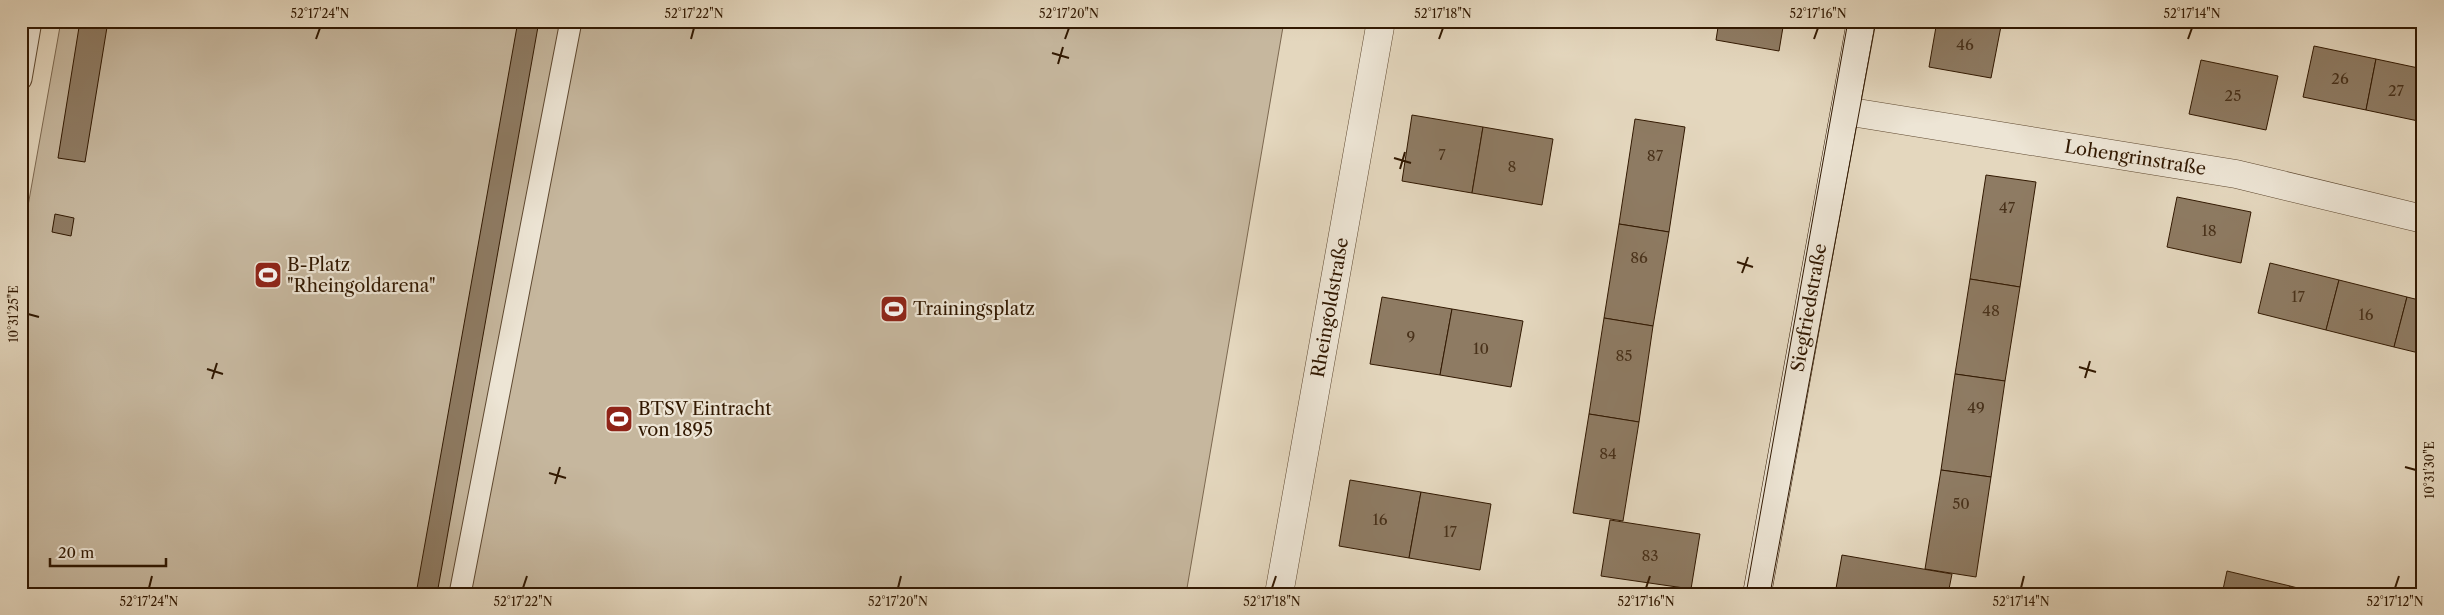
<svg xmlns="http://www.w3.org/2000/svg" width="2444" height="615" viewBox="0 0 2444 615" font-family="'Libre Caslon Text',serif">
<rect width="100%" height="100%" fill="#e4d7be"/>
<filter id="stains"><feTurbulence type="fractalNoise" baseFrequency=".004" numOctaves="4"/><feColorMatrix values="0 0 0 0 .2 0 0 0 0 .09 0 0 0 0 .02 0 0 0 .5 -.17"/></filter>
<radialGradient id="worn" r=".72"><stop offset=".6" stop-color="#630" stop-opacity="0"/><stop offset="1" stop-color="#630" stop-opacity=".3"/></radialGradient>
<!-- green -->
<path fill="#c6b79e" stroke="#7c6850" d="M61 21H1284L1186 594H21V245Z"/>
<!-- building -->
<g fill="#8e7b63" stroke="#311801">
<path d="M80 21H108L85 162 58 158Z"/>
<path d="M518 21H539L437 594H416Z"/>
<path d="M1564 21H1595L1594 27Z"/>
<path d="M1719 21H1784L1779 51 1716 40Z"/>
<path d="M1937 21H2002L1991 78 1929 67Z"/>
<path d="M2314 46 2376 59 2366 110 2303 97Z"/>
<path d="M2376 59 2423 69V122L2366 110Z"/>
<path d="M2201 60 2278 76 2266 130 2189 114Z"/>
<path d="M1412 115 1483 127 1472 193 1402 181Z"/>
<path d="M1635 119 1685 127 1669 232 1619 224Z"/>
<path d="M1483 127 1553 139 1542 205 1472 193Z"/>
<path d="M1986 175 2036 182 2020 287 1970 279Z"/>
<path d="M2177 197 2251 212 2241 263 2167 247Z"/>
<path d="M55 214 74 218 71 236 52 232Z"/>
<path d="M1619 224 1669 232 1653 326 1604 318Z"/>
<path d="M2270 263 2339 280 2326 330 2258 313Z"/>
<path d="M1970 279 2020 287 2005 381 1955 374Z"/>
<path d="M2339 280 2407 297 2394 347 2326 330Z"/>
<path d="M1382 297 1452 309 1440 375 1370 364Z"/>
<path d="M2407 297 2423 301V354L2394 347Z"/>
<path d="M1452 309 1523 321 1511 387 1440 375Z"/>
<path d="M1604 318 1653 326 1639 422 1589 414Z"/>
<path d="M1955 374 2005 381 1991 477 1941 470Z"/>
<path d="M1589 414 1639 422 1623 521 1573 513Z"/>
<path d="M1941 470 1991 477 1976 577 1925 569Z"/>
<path d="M1350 480 1421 492 1409 558 1339 546Z"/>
<path d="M1421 492 1491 504 1480 570 1409 558Z"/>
<path d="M1610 520 1700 534 1691 589 1601 576Z"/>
<path d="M1842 555 1952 574 1948 594H1835Z"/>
<path d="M2227 571 2290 586 2288 594H2222Z"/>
<path d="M2290 586 2321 594H2288Z"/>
</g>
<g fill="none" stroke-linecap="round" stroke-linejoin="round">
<defs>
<g id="lane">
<path d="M21 79 31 21"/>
<path d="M460 594 571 21"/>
</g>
<g id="street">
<path id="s1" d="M1845 111 2236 174 2423 219"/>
<path id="s2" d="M1279 594 1381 21"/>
</g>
<g id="secondary">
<path id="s3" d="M1757 594 1861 21"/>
</g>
</defs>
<!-- lane casing -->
<use href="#lane" stroke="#5e4830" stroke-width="23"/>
<!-- street casing -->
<use href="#street" stroke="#5e4830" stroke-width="29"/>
<!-- secondary casing -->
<use href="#secondary" stroke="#311801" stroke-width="29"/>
<!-- lane -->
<use href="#lane" stroke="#ede5d5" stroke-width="21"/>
<!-- street -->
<use href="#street" stroke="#ede5d5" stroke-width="28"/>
<!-- secondary -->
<use href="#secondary" stroke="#ede5d5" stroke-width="28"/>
<!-- tram -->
<g stroke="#311801" stroke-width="1">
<path d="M1746 594 1848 21"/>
<path d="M1770 594 1876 21"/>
</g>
</g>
<!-- ticks -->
<path fill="none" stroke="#311801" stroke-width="2" d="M316 39 320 28M691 39 694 28M1065 39 1069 28M1439 39 1443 28M1814 39 1818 28M2188 39 2192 28M1052 53 1069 58M1058 64 1063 47M1394 158 1411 163M1400 169 1405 152M1737 262 1753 267M1742 273 1748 257M28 314 39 317M2079 367 2096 372M207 369 223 374M2085 378 2090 361M212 379 217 363M2405 467 2416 470M549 473 566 478M555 484 560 467M149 588 152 576M523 588 527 576M898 588 901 576M1272 588 1276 576M1646 588 1650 576M2021 588 2024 576M2395 588 2399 576"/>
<!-- icons -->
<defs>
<symbol id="stadium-square" viewBox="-11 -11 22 22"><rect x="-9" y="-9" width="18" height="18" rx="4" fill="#8f2418" stroke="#ede5d5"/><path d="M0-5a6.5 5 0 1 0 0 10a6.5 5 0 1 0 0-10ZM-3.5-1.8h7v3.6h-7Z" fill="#fff"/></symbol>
</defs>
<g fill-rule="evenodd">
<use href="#stadium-square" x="252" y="259" width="32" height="32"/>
<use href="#stadium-square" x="878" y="293" width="32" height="32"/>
<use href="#stadium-square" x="603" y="403" width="32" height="32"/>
</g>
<g text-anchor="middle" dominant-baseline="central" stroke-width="4.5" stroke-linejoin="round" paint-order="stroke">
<!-- number labels -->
<g font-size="15" fill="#48311a">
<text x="1965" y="44">46</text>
<text x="2340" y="78">26</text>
<text x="2396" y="90">27</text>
<text x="2233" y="95">25</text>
<text x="1442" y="154">7</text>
<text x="1655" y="155">87</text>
<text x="1512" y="166">8</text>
<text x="2007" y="207">47</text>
<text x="2209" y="230">18</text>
<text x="1639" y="257">86</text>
<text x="2298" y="296">17</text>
<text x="1991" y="310">48</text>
<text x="2366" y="314">16</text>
<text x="1411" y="336">9</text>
<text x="1481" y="348">10</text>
<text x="1624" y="355">85</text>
<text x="1976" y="407">49</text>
<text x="1608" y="453">84</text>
<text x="1961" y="503">50</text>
<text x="1380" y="519">16</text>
<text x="1450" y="531">17</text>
<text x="1650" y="555">83</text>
</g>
<!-- street labels -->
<g font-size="18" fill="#311801" stroke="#ede5d5">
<text stroke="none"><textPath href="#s1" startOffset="294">Lohengrinstraße</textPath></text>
<text stroke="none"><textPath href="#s2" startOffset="291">Rheingoldstraße</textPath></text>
<text stroke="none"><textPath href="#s3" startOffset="291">Siegfriedstraße</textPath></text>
</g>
<!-- poi labels -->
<g font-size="18" fill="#311801" stroke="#ede5d5" text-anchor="start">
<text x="287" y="265">B-Platz<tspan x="287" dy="21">"Rheingoldarena"</tspan></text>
<text x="913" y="309">Trainingsplatz</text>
<text x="638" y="409">BTSV Eintracht<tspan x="638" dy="21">von 1895</tspan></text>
</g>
</g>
<!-- margin -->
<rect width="2444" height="615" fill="none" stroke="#e4d7be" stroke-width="55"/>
<!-- scale -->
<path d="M50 558v8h116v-8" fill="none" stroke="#311801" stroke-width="2.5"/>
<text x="58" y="558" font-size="15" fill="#311801" stroke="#ede5d5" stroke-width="4" paint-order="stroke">20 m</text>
<rect x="28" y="28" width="2388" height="560" fill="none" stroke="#311801" stroke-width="2"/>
<g font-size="12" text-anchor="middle" fill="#311801">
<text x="320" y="18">52°17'24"N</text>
<text x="694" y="18">52°17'22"N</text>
<text x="1069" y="18">52°17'20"N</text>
<text x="1443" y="18">52°17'18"N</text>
<text x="1818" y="18">52°17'16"N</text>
<text x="2192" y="18">52°17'14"N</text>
<text transform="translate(14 314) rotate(-90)" y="4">10°31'25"E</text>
<text transform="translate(2430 470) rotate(-90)" y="4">10°31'30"E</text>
<text x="149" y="606">52°17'24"N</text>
<text x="523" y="606">52°17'22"N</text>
<text x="898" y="606">52°17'20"N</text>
<text x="1272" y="606">52°17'18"N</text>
<text x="1646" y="606">52°17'16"N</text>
<text x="2021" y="606">52°17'14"N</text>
<text x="2395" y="606">52°17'12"N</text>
</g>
<rect width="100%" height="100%" filter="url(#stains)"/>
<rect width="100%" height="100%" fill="url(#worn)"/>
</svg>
